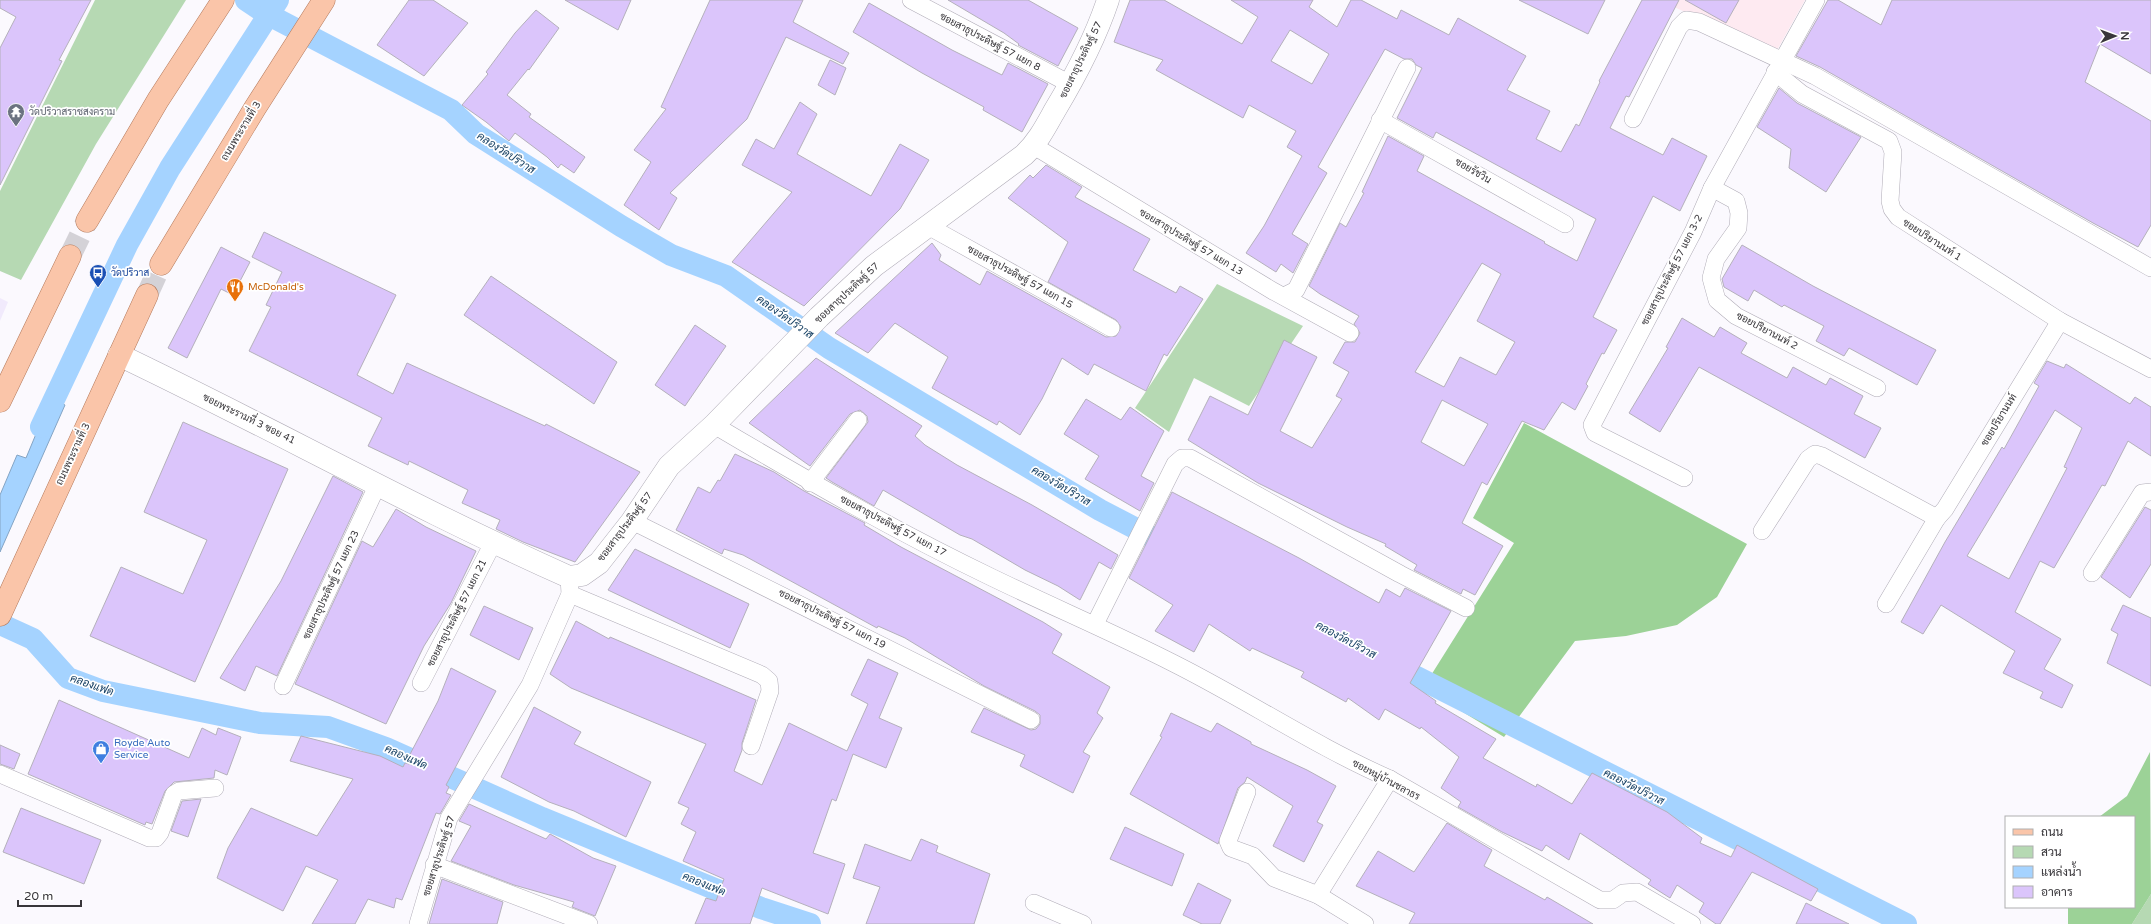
<svg xmlns="http://www.w3.org/2000/svg" width="2151" height="924" viewBox="0 0 2151 924" font-family="'Varela Round',Sarabun,sans-serif">
<rect width="100%" height="100%" fill="#fbf9fe"/>
<!-- built -->
<path fill="#f1eafc" d="M0 298 8 302 0 321Z"/>
<!-- industrial -->
<path fill="#feeaf1" d="M1658 0H1805L1776 52Z"/>
<!-- green -->
<g fill="#b6d9b3">
<path d="M95 0H186L96 144 21 280 0 271V191Z"/>
<path d="M1217 284 1303 326 1249 406 1194 378 1169 432 1135 408Z"/>
<path d="M2151 894V924H2132Z"/>
</g>
<!-- forest -->
<g fill="#9cd297">
<path d="M1524 423 1747 544 1717 597 1677 625 1626 636 1575 641 1504 737 1423 688 1514 543 1473 518Z"/>
<path d="M2150 752 2151 894 2132 924H2068V907H2134V817H2099L2127 796Z"/>
</g>
<!-- water -->
<path fill="#a5d3ff" stroke="#84a4c4" d="M51 398 65 405 0 552V495L17 455 26 458Z"/>
<g fill="none" stroke-linecap="round" stroke-linejoin="round">
<!-- canal -->
<g stroke="#a5d3ff" stroke-width="22">
<path d="M246 0 267 14 451 110 476 134 621 226 671 255 726 276 829 348 1100 510 1177 550"/>
<path d="M41 427 127 245 170 168 278 0"/>
<path d="M0 624 33 639 68 678 103 691 260 723 328 727 386 748 542 818 761 908 810 924"/>
<path d="M1387 662 1906 924"/>
</g>
</g>
<!-- building -->
<g fill="#dbc5fb" stroke="#b4b0bb" fill-rule="evenodd">
<path d="M0 0H91L59 60 62 61 0 185V48L16 17 0 8Z"/>
<path d="M409 0H433L468 23 424 76 377 45Z"/>
<path d="M565 0H631L618 30Z"/>
<path d="M710 0H803L793 22 849 53 843 64 786 37 747 119 670 193 677 198 659 230 624 205 651 162 634 150 666 109 661 107Z"/>
<path d="M948 0H1028L1078 28 1058 66 1018 45 1019 44 1004 33Z"/>
<path d="M1130 0H1164L1242 44 1258 17 1231 0H1313L1309 7 1337 27 1351 0H1361L1397 19 1401 10 1449 35 1458 18 1526 56 1507 90 1550 111 1536 139 1561 152 1576 124 1579 126 1600 82 1599 81 1642 0H1679L1629 97 1626 96 1610 128 1663 155 1672 138 1707 156 1680 211 1653 196 1593 317 1617 330 1604 354 1602 353 1586 384 1588 386 1575 410 1562 402 1544 430 1522 421 1487 485 1482 482 1462 523 1503 546 1475 595 1463 589 1461 594 1414 570 1417 565 1385 546 1386 544 1347 527 1258 483 1188 440 1210 396 1248 415 1284 340 1317 357 1280 431 1312 448 1342 399 1336 396 1349 372 1333 363 1345 342H1355L1360 333 1354 324 1359 316 1320 294 1309 286 1340 223 1346 227 1364 193 1362 192 1388 136 1424 156 1417 171 1545 242 1544 243 1577 261 1596 219 1436 132 1433 138 1397 118 1422 68 1416 65 1412 59H1404L1385 49 1318 167 1327 173 1292 234 1308 244 1293 273 1281 264 1276 272 1246 253 1264 226 1302 156 1287 147 1296 131 1249 105 1243 118 1156 70 1163 60 1114 42ZM1290 30 1329 54 1312 84 1271 61ZM1482 263 1501 274 1477 321 1515 342 1496 375 1460 357 1444 387 1415 372ZM1442 400 1488 424 1464 466 1421 442Z"/>
<path d="M1519 0H1605L1588 34Z"/>
<path d="M1685 0H1739L1726 23Z"/>
<path d="M1828 0H1838L1881 25 1892 0H2151V74L2100 44 2085 82 2151 121V225L2138 247 2093 223 1820 67 1796 56Z"/>
<path d="M869 3 952 50 1002 75 1008 63 1048 84 1022 132 983 110 984 107 922 73 853 32Z"/>
<path d="M536 10 559 28 529 70 528 69 507 95 531 114 529 117 585 157 574 173 561 164 558 168 547 157 515 133 509 141 486 122 462 105 488 74 486 72 515 33Z"/>
<path d="M830 60 846 68 835 95 818 85Z"/>
<path d="M1779 88 1797 103 1861 137 1826 192 1789 168 1791 149 1757 127Z"/>
<path d="M800 102 817 114 797 154 871 196 900 144 929 160 900 209 804 306 732 262 792 192 742 165 756 139 774 149Z"/>
<path d="M1046 165 1082 187 1075 197 1150 239 1133 270 1176 293 1180 286 1203 299 1167 356 1164 354 1146 391 1094 364 1088 375 1062 358 1042 399 1020 435 999 421 997 425 932 388 948 357 895 323 868 353 835 333 932 243 941 255 939 260 980 285 987 271 1106 337 1116 336 1121 327 1116 320 1048 282 1068 242 1008 198 1030 175 1033 178Z"/>
<path d="M264 232 396 295 357 375 393 394 407 363 545 426 546 424 640 472 575 562 523 542 496 529 500 520 462 503 468 490 409 461 408 465 368 446 382 418 249 351 271 307 266 305 282 272 252 257Z"/>
<path d="M1742 245 1813 286 1936 350 1917 385 1849 348 1844 356 1816 341 1824 326 1784 305 1782 307 1754 290 1748 301 1724 287 1722 279Z"/>
<path d="M221 247 250 262 239 283 235 281 229 293 221 289 187 358 168 348Z"/>
<path d="M491 276 617 362 594 404 464 315Z"/>
<path d="M1682 318 1714 337 1720 327 1747 343 1741 353 1787 378 1793 367 1826 385 1830 378 1863 396 1854 414 1881 428 1865 458 1699 367 1660 432 1629 413 1668 348 1666 347Z"/>
<path d="M695 325 726 346 685 406 655 385Z"/>
<path d="M816 358 922 426 915 436 925 445 957 465 1032 505 1118 555 1111 569 1099 562 1080 600 1058 586 1025 570 972 539 960 535 883 490 874 506 832 482 826 478 868 422 867 416 860 410 850 414 810 466 749 423Z"/>
<path d="M2047 361 2064 368 2066 364 2130 404 2135 397 2151 407V456L2128 441 2105 486 2102 485 2054 568 2040 561 2015 612 2061 639 2044 669 2073 685 2062 708 2040 698 2043 692 2003 673 2015 651 1941 605 1923 634 1901 622 1945 542 2002 447 2004 449 2039 386 2034 383ZM2055 410 2082 428 2064 467 2067 468 2009 579 1967 556Z"/>
<path d="M1086 399 1121 420 1130 407 1164 431 1142 474 1141 476 1154 483 1140 511 1085 479 1099 456 1064 434Z"/>
<path d="M183 422 288 469 195 682 90 636 121 567 183 594 207 540 144 512Z"/>
<path d="M735 454 774 472 804 491 865 523 864 525 901 547 1043 622 1062 634 1052 653 1110 687 1097 713 1103 718 1083 752 1090 756 1073 793 1020 766 1025 755 971 732 984 708 1031 730 1036 729 1040 724V715L1035 711 984 686 905 638 878 626 877 628 743 555 724 549 722 554 676 530 698 487 710 493 718 480 720 481Z"/>
<path d="M333 476 363 492 277 676 256 666 245 691 220 678 281 581Z"/>
<path d="M1172 492 1299 558 1379 603 1386 589 1400 597 1405 588 1451 611 1410 683 1436 701 1435 703 1496 739 1483 758 1536 787 1537 784 1572 804 1592 773 1667 812 1702 838 1700 843 1731 857 1737 845 1818 889 1811 901 1752 872 1720 924H1716L1699 912 1704 903 1677 885 1670 898 1648 884 1651 880 1580 833 1569 860 1546 845 1542 851 1502 832 1458 807 1461 802 1441 788 1459 757 1421 727 1420 729 1385 709 1379 720 1348 698 1346 702 1301 677 1304 672 1252 648 1250 651 1209 624 1194 652 1155 631 1173 605 1129 578Z"/>
<path d="M2145 507 2151 510V564L2130 598 2101 577Z"/>
<path d="M396 509 426 527 476 551 451 603 424 646 386 724 295 684 362 541 373 547Z"/>
<path d="M635 549 749 604 730 648 608 590Z"/>
<path d="M2123 605 2151 618V686L2107 663 2118 634 2111 630Z"/>
<path d="M484 606 533 628 519 660 470 635Z"/>
<path d="M576 621 609 639 610 637 756 700 742 743V750L734 771 762 785 789 723 847 751 868 704 851 695 868 659 898 673 879 718 902 728 886 768 853 754 836 801 832 799 813 853 845 864 828 914 762 888 750 924H695L706 898 716 901 724 879 683 861 696 832 681 824 689 808 678 803 706 744 571 688 550 674Z"/>
<path d="M451 668 496 691 446 785 449 787 446 793 451 795 440 814 436 813 402 900 396 898 394 908 368 899 355 924H312L338 880 306 866 283 911 217 878 228 848 251 808 317 836 353 779 290 761 301 736 380 756 403 767 405 763 417 766 407 760 438 701Z"/>
<path d="M59 700 189 758 202 728 216 735 218 728 241 737 227 775 215 770 214 778 174 782 165 791 152 824 146 822 145 825 28 774Z"/>
<path d="M534 707 581 732 574 744 651 782 626 837 574 811 549 802 501 777Z"/>
<path d="M1171 713 1211 732 1217 723 1251 742V744L1307 770 1336 786 1317 822 1323 825 1304 862 1273 846 1293 806 1247 777 1245 782 1238 788 1218 844 1130 794 1162 737 1160 736Z"/>
<path d="M0 745 20 754 14 769 0 764Z"/>
<path d="M201 799 188 837 171 831 182 801Z"/>
<path d="M469 804 546 839 550 834 593 858 616 866 595 916 572 907 574 902 514 885 451 861 471 826 459 821Z"/>
<path d="M21 808 101 840 84 884 3 852Z"/>
<path d="M1447 823 1492 850 1484 866 1545 900 1547 897 1593 924H1409L1415 913 1356 886 1378 851 1414 872Z"/>
<path d="M1125 827 1184 854 1172 886 1110 859Z"/>
<path d="M921 839 938 846 936 852 990 874 974 924H866L880 887 853 878 865 844 911 861Z"/>
<path d="M442 879 503 902 497 924H429Z"/>
<path d="M1198 883 1231 900 1220 924H1202L1183 915Z"/>
<path d="M1806 903 1849 924H1796Z"/>
</g>
<g fill="none" stroke-linecap="round" stroke-linejoin="round">
<!-- primary-tunnel -->
<g stroke="#d4d2d7" stroke-width="22" stroke-dasharray="22 11" stroke-linecap="butt">
<path d="M70 256 87 221"/>
<path d="M147 295 161 264"/>
</g>
<defs>
<g id="street">
<path d="M911 0 1070 84"/>
<path d="M1775 72 1802 94 1889 141 1893 152 1890 201 1892 209 1898 217 2060 321 2151 369"/>
<path d="M1633 119 1679 27 1686 20 1699 22 1815 76 2151 268"/>
<path d="M1380 120 1565 224"/>
<path d="M1034 146 1273 291 1350 333"/>
<path d="M1712 188 1736 201 1739 213 1738 228 1716 259 1711 278 1717 300 1736 316 1877 388"/>
<path d="M928 226 1111 328"/>
<path d="M1284 296 1296 290 1407 68"/>
<path d="M714 425C805 479 897 532 993 578 1053 607 1114 633 1173 663 1247 700 1315 746 1390 779L1600 900H1613L1623 893 1637 892 1692 924"/>
<path d="M1684 478 1595 433 1592 425 1693 232 1712 188 1816 0"/>
<path d="M810 483 858 420"/>
<path d="M632 521 1031 720"/>
<path d="M1762 531 1808 459 1815 454 1822 456 1937 518 1945 509 2060 321"/>
<path d="M2092 573 2142 493 2151 492"/>
<path d="M570 594 762 675 769 681 770 691 751 746"/>
<path d="M1886 604 1937 518"/>
<path d="M1095 624 1175 464 1182 458H1190L1400 574 1466 608"/>
<path d="M421 683 493 543"/>
<path d="M283 686 378 484"/>
<path d="M0 774 149 838H156L160 833 174 794 179 791 215 788"/>
<path d="M1247 792 1228 841 1231 848 1253 856 1274 878 1318 895 1365 924"/>
<path d="M434 865 589 924"/>
<path d="M1318 895 1390 779"/>
<path d="M1034 903 1083 924"/>
<path d="M418 924 449 818 530 685 570 594 569 577"/>
</g>
<path id="secondary" d="M119 355C270 427 416 509 569 577L582 575 599 563 632 521 669 466 714 425 819 317 874 266 1024 155C1038 142 1046 126 1055 110 1076 75 1095 39 1108 0"/>
<g id="primary">
<path d="M87 221 158 100 223 0"/>
<path d="M161 264 255 108 324 0"/>
<path d="M0 401 70 256"/>
<path d="M0 615 147 295"/>
</g>
</defs>
<!-- street casing -->
<use href="#street" stroke="#b0acb7" stroke-width="18"/>
<!-- secondary casing -->
<use href="#secondary" stroke="#b0acb7" stroke-width="23"/>
<!-- primary casing -->
<use href="#primary" stroke="#b47a5c" stroke-width="23"/>
<!-- street -->
<use href="#street" stroke="#fff" stroke-width="17"/>
<!-- secondary -->
<use href="#secondary" stroke="#fff" stroke-width="22"/>
<!-- primary -->
<use href="#primary" stroke="#fac5a9" stroke-width="22"/>
</g>
<!-- icons -->
<defs>
<symbol id="temple-pin" viewBox="-11 -11 22 30"><path d="M0 17L-7.5 6A9.5 9.5 0 1 1 7.5 6Z" fill="#6b7280" stroke="#fff"/><path d="M0-6L5-2H3V0L6.5 2.5H4V6H1.5V3h-3V6H-4V2.5H-6.5L-3 0V-2H-5Z" fill="#fff"/></symbol>
<symbol id="bus-pin" viewBox="-11 -11 22 30"><path d="M0 17L-7.5 6A9.5 9.5 0 1 1 7.5 6Z" fill="#1a4fb4" stroke="#fff"/><path d="M-5-6H5V4H4V6H2V4H-2V6H-4V4H-5ZM-3.5-4V0h7V-4ZM-3.5 1.2v1.5H-2V1.2ZM2 1.2v1.5H3.5V1.2Z" fill="#fff"/></symbol>
<symbol id="restaurant-pin" viewBox="-11 -11 22 30"><path d="M0 17L-7.5 6A9.5 9.5 0 1 1 7.5 6Z" fill="#e8710a" stroke="#fff"/><path d="M-5-6h1v4h1v-4h1v4h1v-4h1v5L-1.5 .5V6h-2V.5L-5-1ZM5-6V6H3V1.5H1.5Q1.5-4 5-6Z" fill="#fff"/></symbol>
<symbol id="shop-pin" viewBox="-11 -11 22 30"><path d="M0 17L-7.5 6A9.5 9.5 0 1 1 7.5 6Z" fill="#3f7fe0" stroke="#fff"/><path d="M-5-2.5h2.3a2.7 3.5 0 0 1 5.4 0H5L5.5 6h-11ZM-1.5-2.5h3a1.5 2.3 0 0 0-3 0Z" fill="#fff"/></symbol>
</defs>
<g fill-rule="evenodd">
<use href="#temple-pin" x="6" y="102" width="20" height="27"/>
<use href="#bus-pin" x="88" y="263" width="20" height="27"/>
<use href="#restaurant-pin" x="225" y="277" width="20" height="27"/>
<use href="#shop-pin" x="91" y="739" width="20" height="27"/>
</g>
<g text-anchor="middle" dominant-baseline="central" stroke-width="3.5" stroke-linejoin="round" paint-order="stroke">
<!-- street labels -->
<g font-size="10" fill="#38363a" stroke="#fff">
<text transform="translate(990 42) rotate(28)">ซอยสาธุประดิษฐ์ 57 แยก 8</text>
<text transform="translate(1081 60) rotate(-64)">ซอยสาธุประดิษฐ์ 57</text>
<text transform="translate(241 131) rotate(-59)">ถนนพระรามที่ 3</text>
<text transform="translate(1473 171) rotate(30)">ซอยรัชวิน</text>
<text transform="translate(1932 240) rotate(33)">ซอยปริยานนท์ 1</text>
<text transform="translate(1191 242) rotate(31)">ซอยสาธุประดิษฐ์ 57 แยก 13</text>
<text transform="translate(1672 270) rotate(-63)">ซอยสาธุประดิษฐ์ 57 แยก 3-2</text>
<text transform="translate(1020 277) rotate(29)">ซอยสาธุประดิษฐ์ 57 แยก 15</text>
<text transform="translate(847 293) rotate(-43)">ซอยสาธุประดิษฐ์ 57</text>
<text transform="translate(1767 331) rotate(28)">ซอยปริยานนท์ 2</text>
<text transform="translate(249 419) rotate(26)">ซอยพระรามที่ 3 ซอย 41</text>
<text transform="translate(1999 420) rotate(-59)">ซอยปริยานนท์</text>
<text transform="translate(73 454) rotate(-65)">ถนนพระรามที่ 3</text>
<text transform="translate(893 526) rotate(28)">ซอยสาธุประดิษฐ์ 57 แยก 17</text>
<text transform="translate(625 527) rotate(-53)">ซอยสาธุประดิษฐ์ 57</text>
<text transform="translate(331 585) rotate(-65)">ซอยสาธุประดิษฐ์ 57 แยก 23</text>
<text transform="translate(457 613) rotate(-63)">ซอยสาธุประดิษฐ์ 57 แยก 21</text>
<text transform="translate(832 619) rotate(27)">ซอยสาธุประดิษฐ์ 57 แยก 19</text>
<text transform="translate(1386 780) rotate(28)">ซอยหมู่บ้านชลาธร</text>
<text transform="translate(439 856) rotate(-72)">ซอยสาธุประดิษฐ์ 57</text>
</g>
<!-- worship labels -->
<g font-size="10" fill="#5b616d" stroke="#fff" text-anchor="start">
<text x="29" y="112">วัดปริวาสราชสงคราม</text>
</g>
<!-- transit labels -->
<g font-size="10" fill="#164399" stroke="#fff" text-anchor="start">
<text x="111" y="273">วัดปริวาส</text>
</g>
<!-- food labels -->
<g font-size="10" fill="#c56008" stroke="#fff" text-anchor="start">
<text x="248" y="287">McDonald's</text>
</g>
<!-- shop labels -->
<g font-size="10" fill="#366cbe" stroke="#fff" text-anchor="start">
<text x="114" y="743">Royde Auto<tspan x="114" dy="12">Service</tspan></text>
</g>
<!-- water labels -->
<g font-size="11" font-style="italic" fill="#174164" stroke="#fff">
<text transform="translate(506 153) rotate(33)">คลองวัดปริวาส</text>
<text transform="translate(785 317) rotate(35)">คลองวัดปริวาส</text>
<text transform="translate(1061 486) rotate(31)">คลองวัดปริวาส</text>
<text transform="translate(1346 640) rotate(28)">คลองวัดปริวาส</text>
<text transform="translate(92 685) rotate(19)">คลองแฟด</text>
<text transform="translate(406 757) rotate(24)">คลองแฟด</text>
<text transform="translate(1634 787) rotate(27)">คลองวัดปริวาส</text>
<text transform="translate(704 884) rotate(22)">คลองแฟด</text>
</g>
</g>
<!-- legend -->
<rect x="2005" y="816" width="130" height="92" fill="#ffffff" stroke="#afafb0"/>
<rect x="2013" y="829" width="20" height="6" fill="#fac5a9" stroke="#afafb0"/>
<text x="2041" y="836" font-size="12" fill="#38363a">ถนน</text>
<rect x="2013" y="846" width="20" height="12" fill="#b6d9b3" stroke="#afafb0"/>
<text x="2041" y="856" font-size="12" fill="#38363a">สวน</text>
<rect x="2013" y="866" width="20" height="12" fill="#a5d3ff" stroke="#afafb0"/>
<text x="2041" y="876" font-size="12" fill="#38363a">แหล่งน้ำ</text>
<rect x="2013" y="886" width="20" height="12" fill="#dbc5fb" stroke="#afafb0"/>
<text x="2041" y="896" font-size="12" fill="#38363a">อาคาร</text>
<!-- north arrow -->
<g transform="translate(2115 36) rotate(89)" stroke="#ffffff" stroke-width="3" paint-order="stroke">
<path d="M0-3L7 15L0 10L-7 15Z" fill="#38363a"/>
<text y="-6" font-size="11" font-weight="bold" text-anchor="middle" fill="#38363a">N</text>
</g>
<!-- scale -->
<path d="M18 900v6h63v-6" fill="none" stroke="#38363a" stroke-width="2"/>
<text x="24" y="900" font-size="12" fill="#38363a" stroke="#ffffff" stroke-width="3" paint-order="stroke">20 m</text>
</svg>
